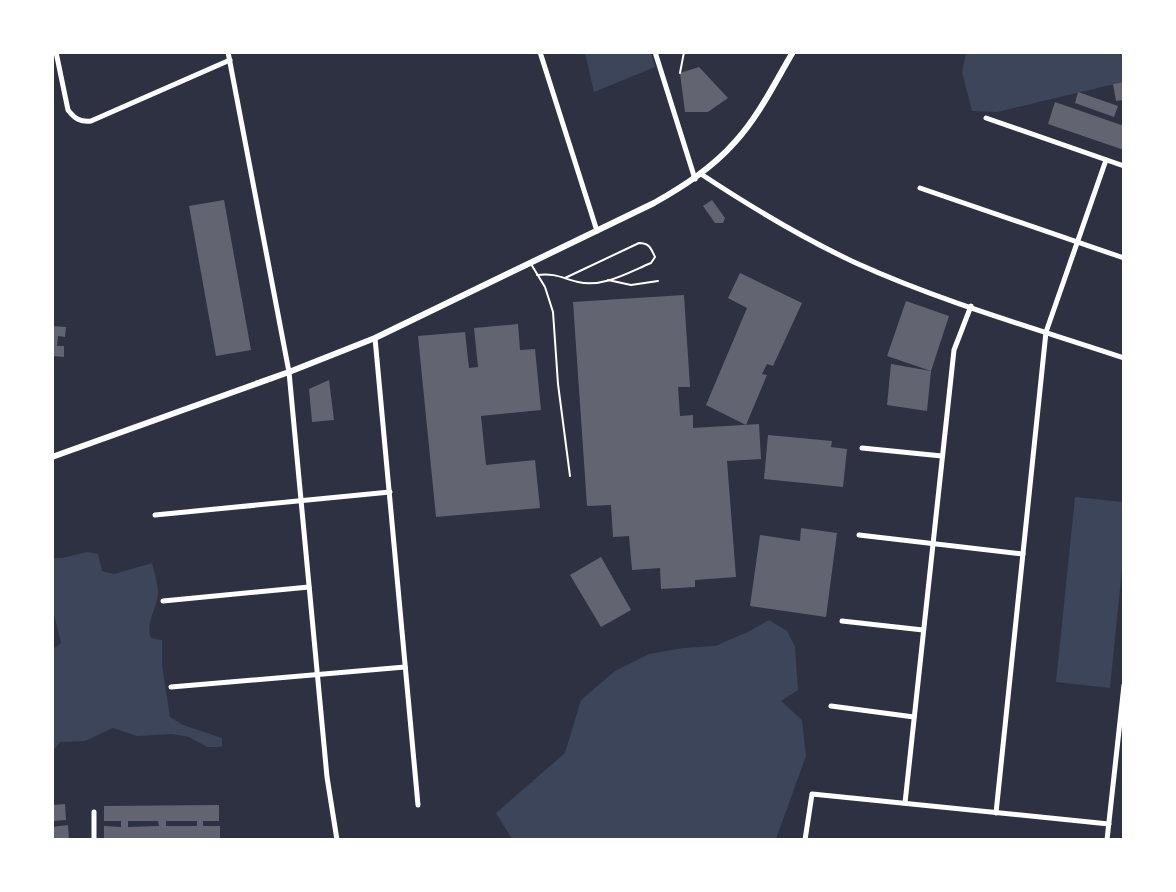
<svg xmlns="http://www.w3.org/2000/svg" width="1176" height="892" viewBox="0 0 1176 892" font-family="Literata,serif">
<rect width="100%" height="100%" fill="#2d3142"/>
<!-- green -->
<g fill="#3c4559">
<path d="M585 53H651L655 67 594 92Z"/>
<path d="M966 53H1123V82L997 112 972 111 962 72Z"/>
<path d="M1075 497 1123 502V559L1110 688 1056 682Z"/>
<path d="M87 552 98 554 102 571 114 574 152 563C154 572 158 583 158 592 158 608 145 622 151 638L162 640V665L170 717 183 725 222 738V747H207L189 737 172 734 137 736 113 728 85 741 60 742 53 751V649L61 643 53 610V558H62Z"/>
<path d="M769 620 787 631 795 647 798 690 781 701 802 720 806 756 776 839H512L496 813 565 753 581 700 615 671 649 654 683 648 715 646 748 632Z"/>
</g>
<!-- building -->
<g fill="#626471" fill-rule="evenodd">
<path d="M699 67 728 98 708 112H685L680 73Z"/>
<path d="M1124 82V100L1116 101 1113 84Z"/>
<path d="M1078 92 1118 106 1114 117 1075 103Z"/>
<path d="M1055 102 1124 126V150L1048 124Z"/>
<path d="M224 200 251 350 216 356 189 206Z"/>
<path d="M712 200 725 218 723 223H715L703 206Z"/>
<path d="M740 273 802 303 773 366 767 364 762 374 767 375 746 425 706 405 747 308 728 298Z"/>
<path d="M684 295 690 387H678L680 416 693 415V428L759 424 761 459 727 461 736 577 695 580V587L661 589 660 568 632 570 629 536 613 537 611 505 587 506 573 302Z"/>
<path d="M906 301 949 316 931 371 887 356Z"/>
<path d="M518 324 520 350 535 349 541 410 481 416 486 465 535 460 540 508 436 517 418 336 465 332 469 368 478 367 474 328Z"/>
<path d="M52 326 66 327 65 337 58 336 57 346H64V357L52 356Z"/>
<path d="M891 364 931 371 927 411 887 405Z"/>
<path d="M329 380 334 420 312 422 309 389Z"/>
<path d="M768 435 832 441 831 447 847 449 843 487 764 479Z"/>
<path d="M801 528 837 533 826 617 750 606 760 535 800 541Z"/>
<path d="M601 557 631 610 601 627 570 575Z"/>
<path d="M65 804 66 820 52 821V805Z"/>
<path d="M219 805V821H203V826H220V840H104V826L121 827V821H104V806ZM128 821H158L159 826 128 827ZM166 821H197V826H166Z"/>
<path d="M68 825 69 840H52V827Z"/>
</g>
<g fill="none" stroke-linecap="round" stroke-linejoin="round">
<!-- path -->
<path stroke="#fff" stroke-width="2" d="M680 73 684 52"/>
<!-- service -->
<g stroke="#fff" stroke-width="2">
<path d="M531 264 545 287 553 312 558 384 570 476"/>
<path d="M537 275C557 273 561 278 578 282 603 288 629 272 651 263L655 257C651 248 649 243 639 243L565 278"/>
<path d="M608 280 631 285 658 281"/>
</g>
<!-- minor -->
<g stroke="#fff" stroke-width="5">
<path d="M56 52 68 110C75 119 80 122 91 121L230 60"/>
<path d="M228 52 289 372 327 777 337 840"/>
<path d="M540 52 597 231"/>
<path d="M655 52 695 179"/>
<path d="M986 118 1124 166"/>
<path d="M701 174C751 207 802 238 856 263 942 302 1034 328 1124 358"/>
<path d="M920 188 1124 258"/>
<path d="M375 338 418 805"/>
<path d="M862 448 942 456"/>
<path d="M155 515 390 492"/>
<path d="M859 535 1023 554"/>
<path d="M163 601 309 587"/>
<path d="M842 621 923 630"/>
<path d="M171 687 405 667"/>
<path d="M831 706 914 717"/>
<path d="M905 803 954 350 971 306"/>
<path d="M996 813 1046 332 1106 160"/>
<path d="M94 840V812"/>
<path d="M805 840 812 794 1109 824"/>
<path d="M1107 840 1124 685"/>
</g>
<!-- tertiary -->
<path stroke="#fff" stroke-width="6" d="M52 457 289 372 375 338 654 203C684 186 712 168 735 142 759 116 775 82 793 52"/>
</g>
<!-- border -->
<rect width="1176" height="892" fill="none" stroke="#ffffff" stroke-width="108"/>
</svg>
